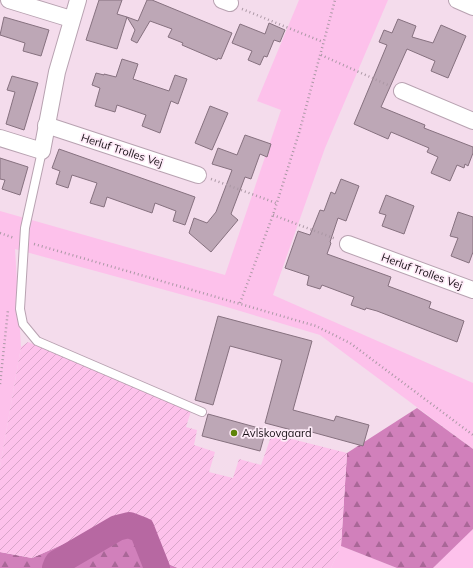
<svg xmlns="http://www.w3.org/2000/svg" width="473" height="568" viewBox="0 0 473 568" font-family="Mulish,sans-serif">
<defs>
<pattern id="forest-firs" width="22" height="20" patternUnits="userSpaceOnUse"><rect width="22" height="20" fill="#d180bb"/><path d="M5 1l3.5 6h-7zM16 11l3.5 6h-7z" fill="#a96797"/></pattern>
<pattern id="garden-furrows" width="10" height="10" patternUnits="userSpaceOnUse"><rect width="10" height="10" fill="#fdc1eb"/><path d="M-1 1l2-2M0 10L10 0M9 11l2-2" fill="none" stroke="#d8a5c9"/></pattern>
</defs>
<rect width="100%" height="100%" fill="#f4dcec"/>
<!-- green -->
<g fill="#fdc1eb">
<path d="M299 0H388L325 148 273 295 473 383V449L320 335 220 305 15 249 21 347 0 467V211L225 275 281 110 257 101Z"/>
<path d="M473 529V568H433Z"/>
<path d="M341 546 397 568H331Z"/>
</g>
<!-- forest -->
<g fill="url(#forest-firs)">
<path d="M417 408 473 449V529L433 568H397L341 546 347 453Z"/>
<path d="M131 514 152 519 166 563 178 568H0V552L32 558Z"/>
</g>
<!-- garden -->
<path fill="url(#garden-furrows)" d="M28 342 191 411 186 427 197 430 194 445 215 452 209 472 233 478 239 459 261 465 272 434 347 453 341 546 331 568H178L166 563 152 520 132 514 32 558 0 552V467L21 347Z"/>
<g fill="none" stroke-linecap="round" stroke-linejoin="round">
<!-- river -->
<path stroke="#b768a2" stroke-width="26" d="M55 568 57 563 117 528 129 525 142 530 157 568"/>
</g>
<!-- building -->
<g fill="#bda7b6" stroke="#86717f">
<path d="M99 0H122L117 14 127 17 117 49 86 40Z"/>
<path d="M147 0H152L232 33 221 59 218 58 217 60 182 45 183 43 168 37 172 29 150 21 137 43 131 40 135 30 127 17 138 21Z"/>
<path d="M4 17 49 30 41 56 23 51 25 43 0 35Z"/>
<path d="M398 19 416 26 412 37 433 43 441 25 466 36 448 78 431 71 435 61 407 49 381 107 425 125 424 128 473 147V153L468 166 465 164 464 168 457 165 450 181 431 173 438 157 427 152 429 148 391 132 388 139 354 124 387 45 379 42 384 30 392 33Z"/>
<path d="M269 23 285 30 280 42 274 40 267 57 264 56 260 65 248 60 252 51 232 43 240 24 265 34Z"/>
<path d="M122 59 138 64 133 79 169 91 175 75 187 79 178 104 171 101 160 133 142 126 146 115 117 105 115 112 95 106 100 88 92 85 96 73 104 75V74L116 77Z"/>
<path d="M12 76 38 83 24 130 6 124 15 92 7 90Z"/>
<path d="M210 106 228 113 212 150 195 143Z"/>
<path d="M245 135 271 144 267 157 260 154 251 179 245 177 231 214 238 220 211 252 189 233 194 218 207 223 216 212 232 170 212 164 218 148 237 155Z"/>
<path d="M59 149 195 197 185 225 173 221 176 211 155 203 152 213 107 197 104 207 90 203 97 183 72 175 68 188 56 184 60 171 52 168Z"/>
<path d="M0 158 28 167 20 195 2 189 5 180 0 179Z"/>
<path d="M341 179 359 186 346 221 338 218 330 242 331 243 327 254 391 277 388 286 431 302 429 308 464 321 457 342 377 311 366 308 365 310 351 305 354 297 322 285 320 289 307 285 309 276 285 268 298 231 310 235 320 210 324 211 331 192 335 194Z"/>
<path d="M386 195 414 206 404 234 382 226 386 215 379 213Z"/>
<path d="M458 212 473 217V252L469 263 451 256 458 238 450 236Z"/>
<path d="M218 316 312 341 293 410 334 421 336 416 369 425 363 446 308 431 307 434 265 423 282 360 230 346 213 405 195 400Z"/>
<path d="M208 414 266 430 260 451 202 436Z"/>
</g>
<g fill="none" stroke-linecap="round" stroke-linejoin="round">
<defs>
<path id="lane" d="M42 151 25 228 20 309 23 324 37 341 202 412"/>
<g id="street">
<path d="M9 0 71 19"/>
<path d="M222 0 230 3"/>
<path d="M457 0 473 7"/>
<path d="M402 91 473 121"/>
<path d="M46 125 198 175"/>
<path d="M0 138 42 151 57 72 78 0"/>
<path d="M348 244 473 290"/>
</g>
</defs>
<!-- lane casing -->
<use href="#lane" stroke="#b8a2b1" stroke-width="10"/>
<!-- street casing -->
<use href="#street" stroke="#b8a2b1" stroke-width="18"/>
<!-- path -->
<g stroke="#ab98a5" stroke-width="2.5" stroke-dasharray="1 3" stroke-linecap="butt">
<path d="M242 9 323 42"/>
<path d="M321 55 390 86"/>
<path d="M211 179 276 203"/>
<path d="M273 215 336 239"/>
<path d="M0 233 14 238"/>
<path d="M34 244 316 326 350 343 473 435"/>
<path d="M240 303 273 215 299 133 335 0"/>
<path d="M0 384 8 310"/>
</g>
<!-- lane -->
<use href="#lane" stroke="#fff" stroke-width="8"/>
<!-- street -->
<use href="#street" stroke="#fff" stroke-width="16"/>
</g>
<!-- markers -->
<circle fill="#5d8408" stroke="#feebf8" stroke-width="1.5" cx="234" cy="433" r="4"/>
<g text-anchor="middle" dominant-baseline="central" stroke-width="3.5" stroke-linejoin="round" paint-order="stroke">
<!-- street labels -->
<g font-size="11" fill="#170f15" stroke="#feebf8">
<text transform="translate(122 150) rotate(18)">Herluf Trolles Vej</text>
<text transform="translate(422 271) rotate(20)">Herluf Trolles Vej</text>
</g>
<!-- poi labels -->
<g font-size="11" fill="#170f15" stroke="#feebf8" text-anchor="start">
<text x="242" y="433">Avlskovgaard</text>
</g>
</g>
</svg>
